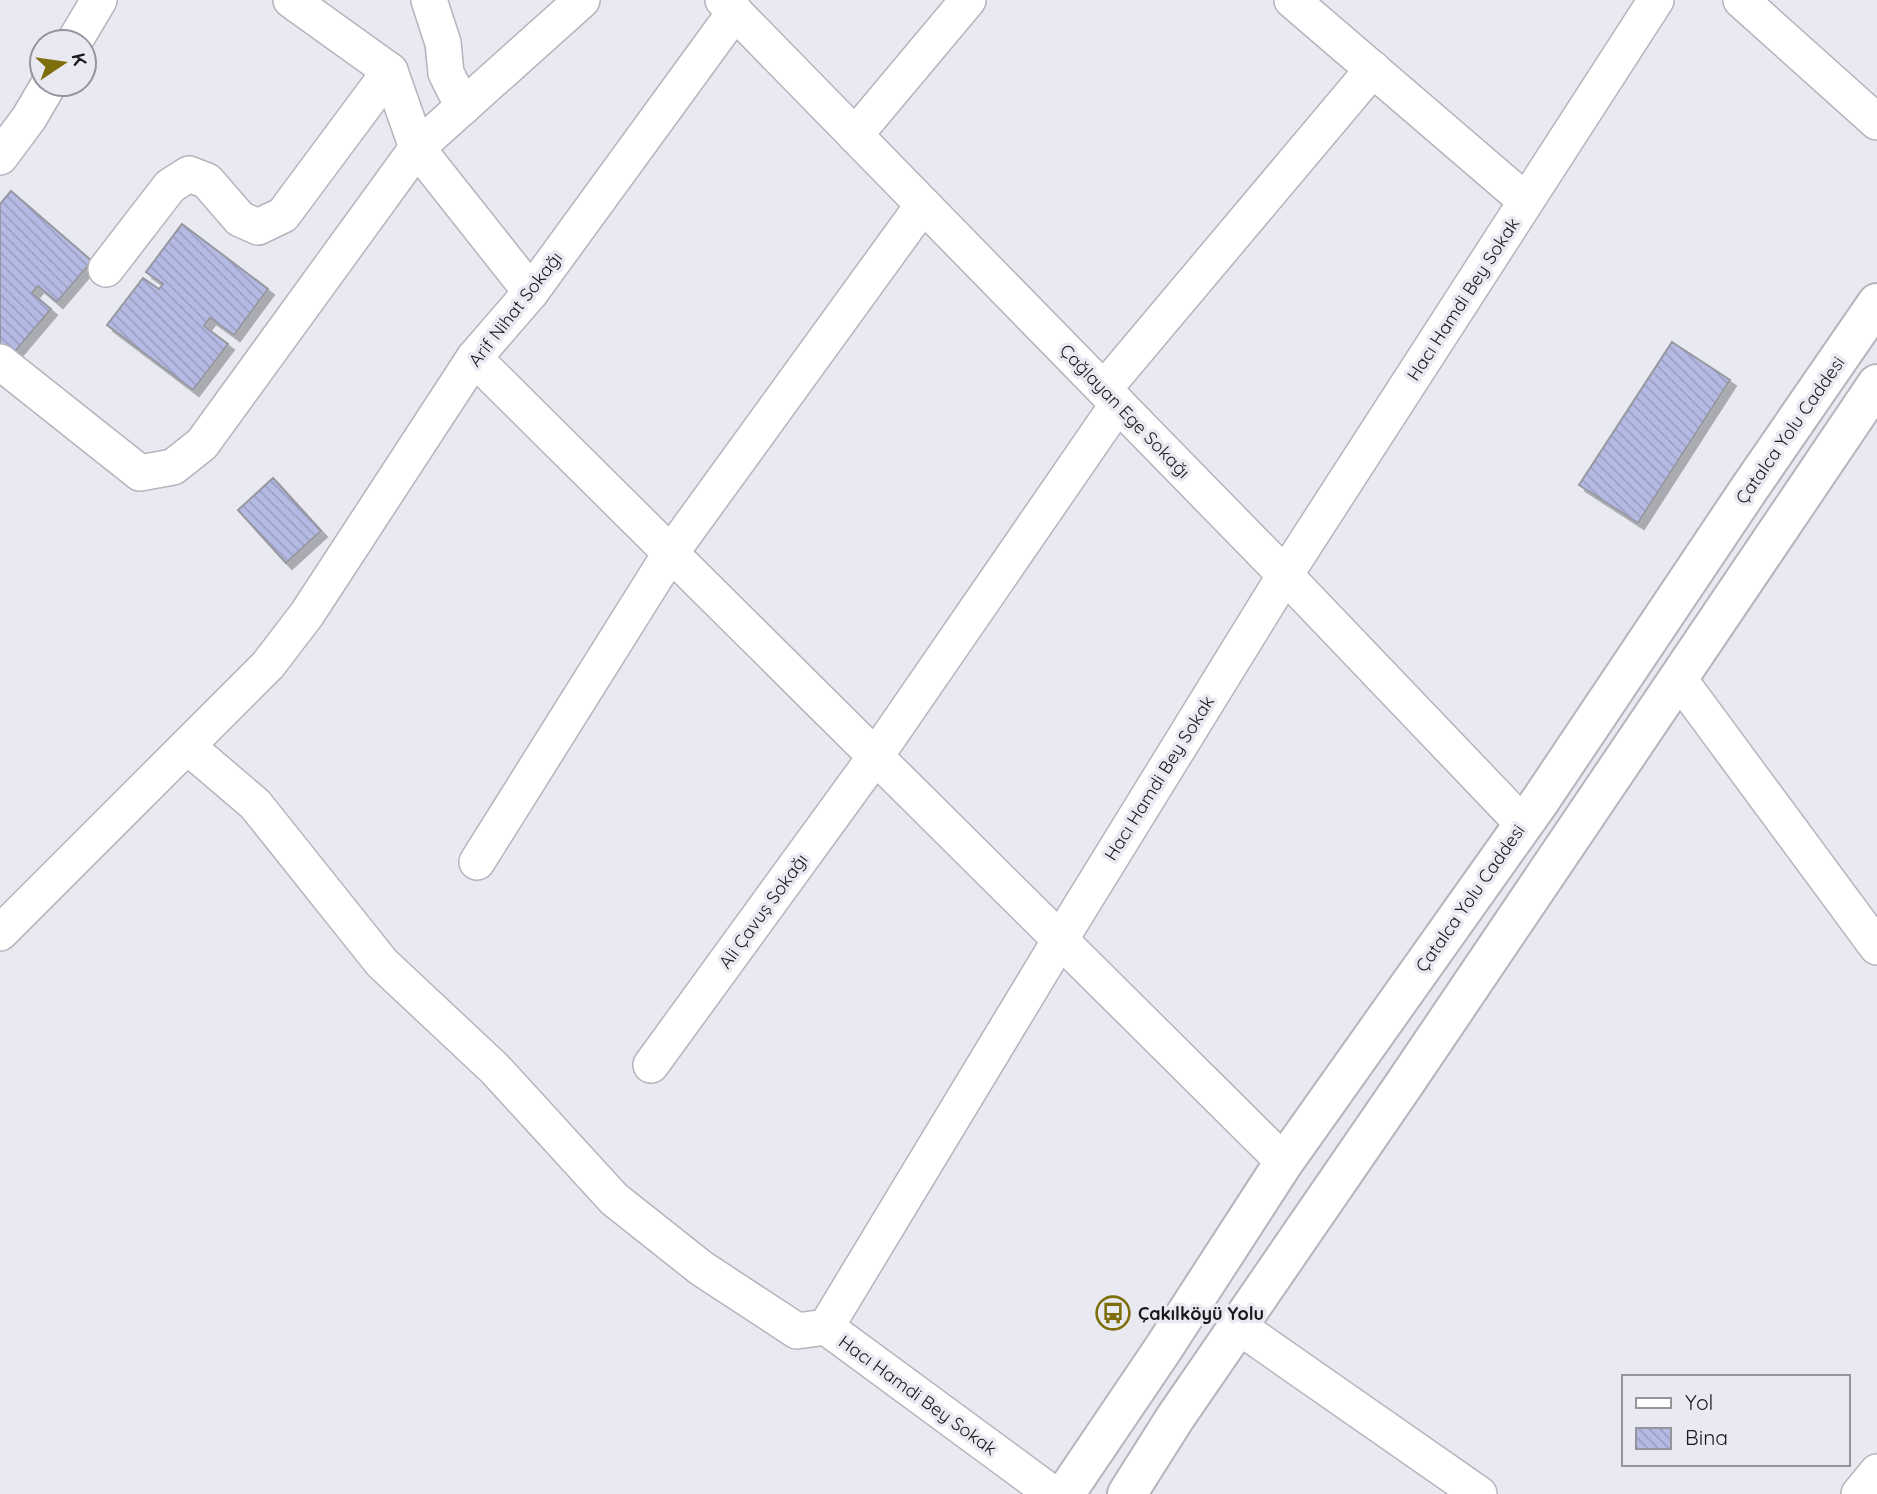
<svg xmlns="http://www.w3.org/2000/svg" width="1877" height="1494" viewBox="0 0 1877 1494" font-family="Quicksand,sans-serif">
<defs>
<pattern id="building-back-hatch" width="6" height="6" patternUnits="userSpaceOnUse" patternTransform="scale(1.75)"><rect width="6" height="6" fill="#b5bae4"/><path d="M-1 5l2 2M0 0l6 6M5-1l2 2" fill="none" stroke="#9b9fc3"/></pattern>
<filter id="shadow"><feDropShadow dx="6" dy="6" stdDeviation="0" flood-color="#0004"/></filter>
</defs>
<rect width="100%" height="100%" fill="#e8e9f1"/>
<!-- building -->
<g fill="url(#building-back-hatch)" stroke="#97989f" stroke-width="2" filter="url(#shadow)">
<path d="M11 191 92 261 57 302 38 286 32 293 51 309 7 361 0 354V204Z"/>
<path d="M182 224 268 289 234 335 210 318 204 326 228 344 193 390 107 325 143 278 159 289 163 284 146 272Z"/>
<path d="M1672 342 1730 380 1638 523 1579 485Z"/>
<path d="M273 478 321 531 286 563 238 510Z"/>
</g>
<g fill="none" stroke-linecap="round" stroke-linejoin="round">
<defs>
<g id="minor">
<path d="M291 0 390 71 417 148 531 292"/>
<path d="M429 0 443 43 446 73 463 107"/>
<path d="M723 0 1285 575 1523 824"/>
<path d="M1292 0 1526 201"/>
<path d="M1741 0 1877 122"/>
<path d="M74 42 99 0"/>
<path d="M855 135 968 0"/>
<path d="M0 157 29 118 49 84"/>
<path d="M106 269 170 186 189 174 207 181 240 219 258 227 283 215 390 71"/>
<path d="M474 358 1284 1162"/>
<path d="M0 362 140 473 173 467 202 444 417 148 582 0"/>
<path d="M1104 389 1373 69"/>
<path d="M1679 679 1877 947"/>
<path d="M187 746 255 804 382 963 495 1069 614 1199 701 1268 797 1331 826 1327"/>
<path d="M477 862 670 554 923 205"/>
<path d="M0 933 268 665 307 614 474 358 531 292 735 12"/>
<path d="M651 1065 875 757 1118 404"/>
<path d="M1238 1326 1479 1494"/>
<path d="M1053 1494 826 1327 1060 940 1285 575 1656 0"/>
<path d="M1859 1494 1877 1472"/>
</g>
<g id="major">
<path d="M1065 1494 1163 1349 1284 1162 1540 801 1749 489 1877 303"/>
<path d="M1127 1494 1175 1418 1403 1086 1877 384"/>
</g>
</defs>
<!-- minor casing -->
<use href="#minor" stroke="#b4b5bc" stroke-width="38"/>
<!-- major casing -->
<use href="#major" stroke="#b4b5bc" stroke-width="42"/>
<!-- minor -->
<use href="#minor" stroke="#fff" stroke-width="35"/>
<!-- major -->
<use href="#major" stroke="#fff" stroke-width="38"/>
</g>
<!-- icons -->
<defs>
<symbol id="bus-ring" viewBox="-11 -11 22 22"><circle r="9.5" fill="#e8e9f1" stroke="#7d6e0b" stroke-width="1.5"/><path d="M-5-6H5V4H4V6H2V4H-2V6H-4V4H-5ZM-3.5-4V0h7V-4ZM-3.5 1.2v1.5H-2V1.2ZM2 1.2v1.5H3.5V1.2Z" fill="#7d6e0b"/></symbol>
</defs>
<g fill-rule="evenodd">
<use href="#bus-ring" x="1094" y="1294" width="38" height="38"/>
</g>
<g text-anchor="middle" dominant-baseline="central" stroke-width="7" stroke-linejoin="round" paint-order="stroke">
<!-- street labels -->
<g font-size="18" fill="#17181a" stroke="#e8e9f1">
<text transform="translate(1463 299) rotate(-57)">Hacı Hamdi Bey Sokak</text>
<text transform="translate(515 309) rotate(-52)">Arif Nihat Sokağı</text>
<text transform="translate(1125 411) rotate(46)">Çağlayan Ege Sokağı</text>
<text transform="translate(1790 430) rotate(-55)">Çatalca Yolu Caddesi</text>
<text transform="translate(1159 778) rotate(-58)">Hacı Hamdi Bey Sokak</text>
<text transform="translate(1470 898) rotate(-55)">Çatalca Yolu Caddesi</text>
<text transform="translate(763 911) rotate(-54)">Ali Çavuş Sokağı</text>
<text transform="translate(918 1395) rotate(36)">Hacı Hamdi Bey Sokak</text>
</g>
<!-- poi labels -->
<g font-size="18" font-weight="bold" fill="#17181a" stroke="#e8e9f1" text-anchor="start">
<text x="1138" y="1313">Çakılköyü Yolu</text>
</g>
</g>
<!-- legend -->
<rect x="1622" y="1375" width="228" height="91" fill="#e8e9f1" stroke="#94959b" stroke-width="2"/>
<rect x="1636" y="1398" width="35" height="10" fill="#ffffff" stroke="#94959b" stroke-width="2"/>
<text x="1685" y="1410" font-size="21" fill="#17181a">Yol</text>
<rect x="1636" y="1428" width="35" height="21" fill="url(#building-back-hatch)" stroke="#94959b" stroke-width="2"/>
<text x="1685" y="1445" font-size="21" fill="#17181a">Bina</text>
<!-- north arrow -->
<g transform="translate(63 63) rotate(77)"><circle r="33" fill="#e8e9f1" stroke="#94959b" stroke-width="2"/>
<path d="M0-5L12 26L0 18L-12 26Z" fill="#7d6e0b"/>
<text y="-10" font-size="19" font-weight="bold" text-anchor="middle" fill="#17181a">K</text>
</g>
</svg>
